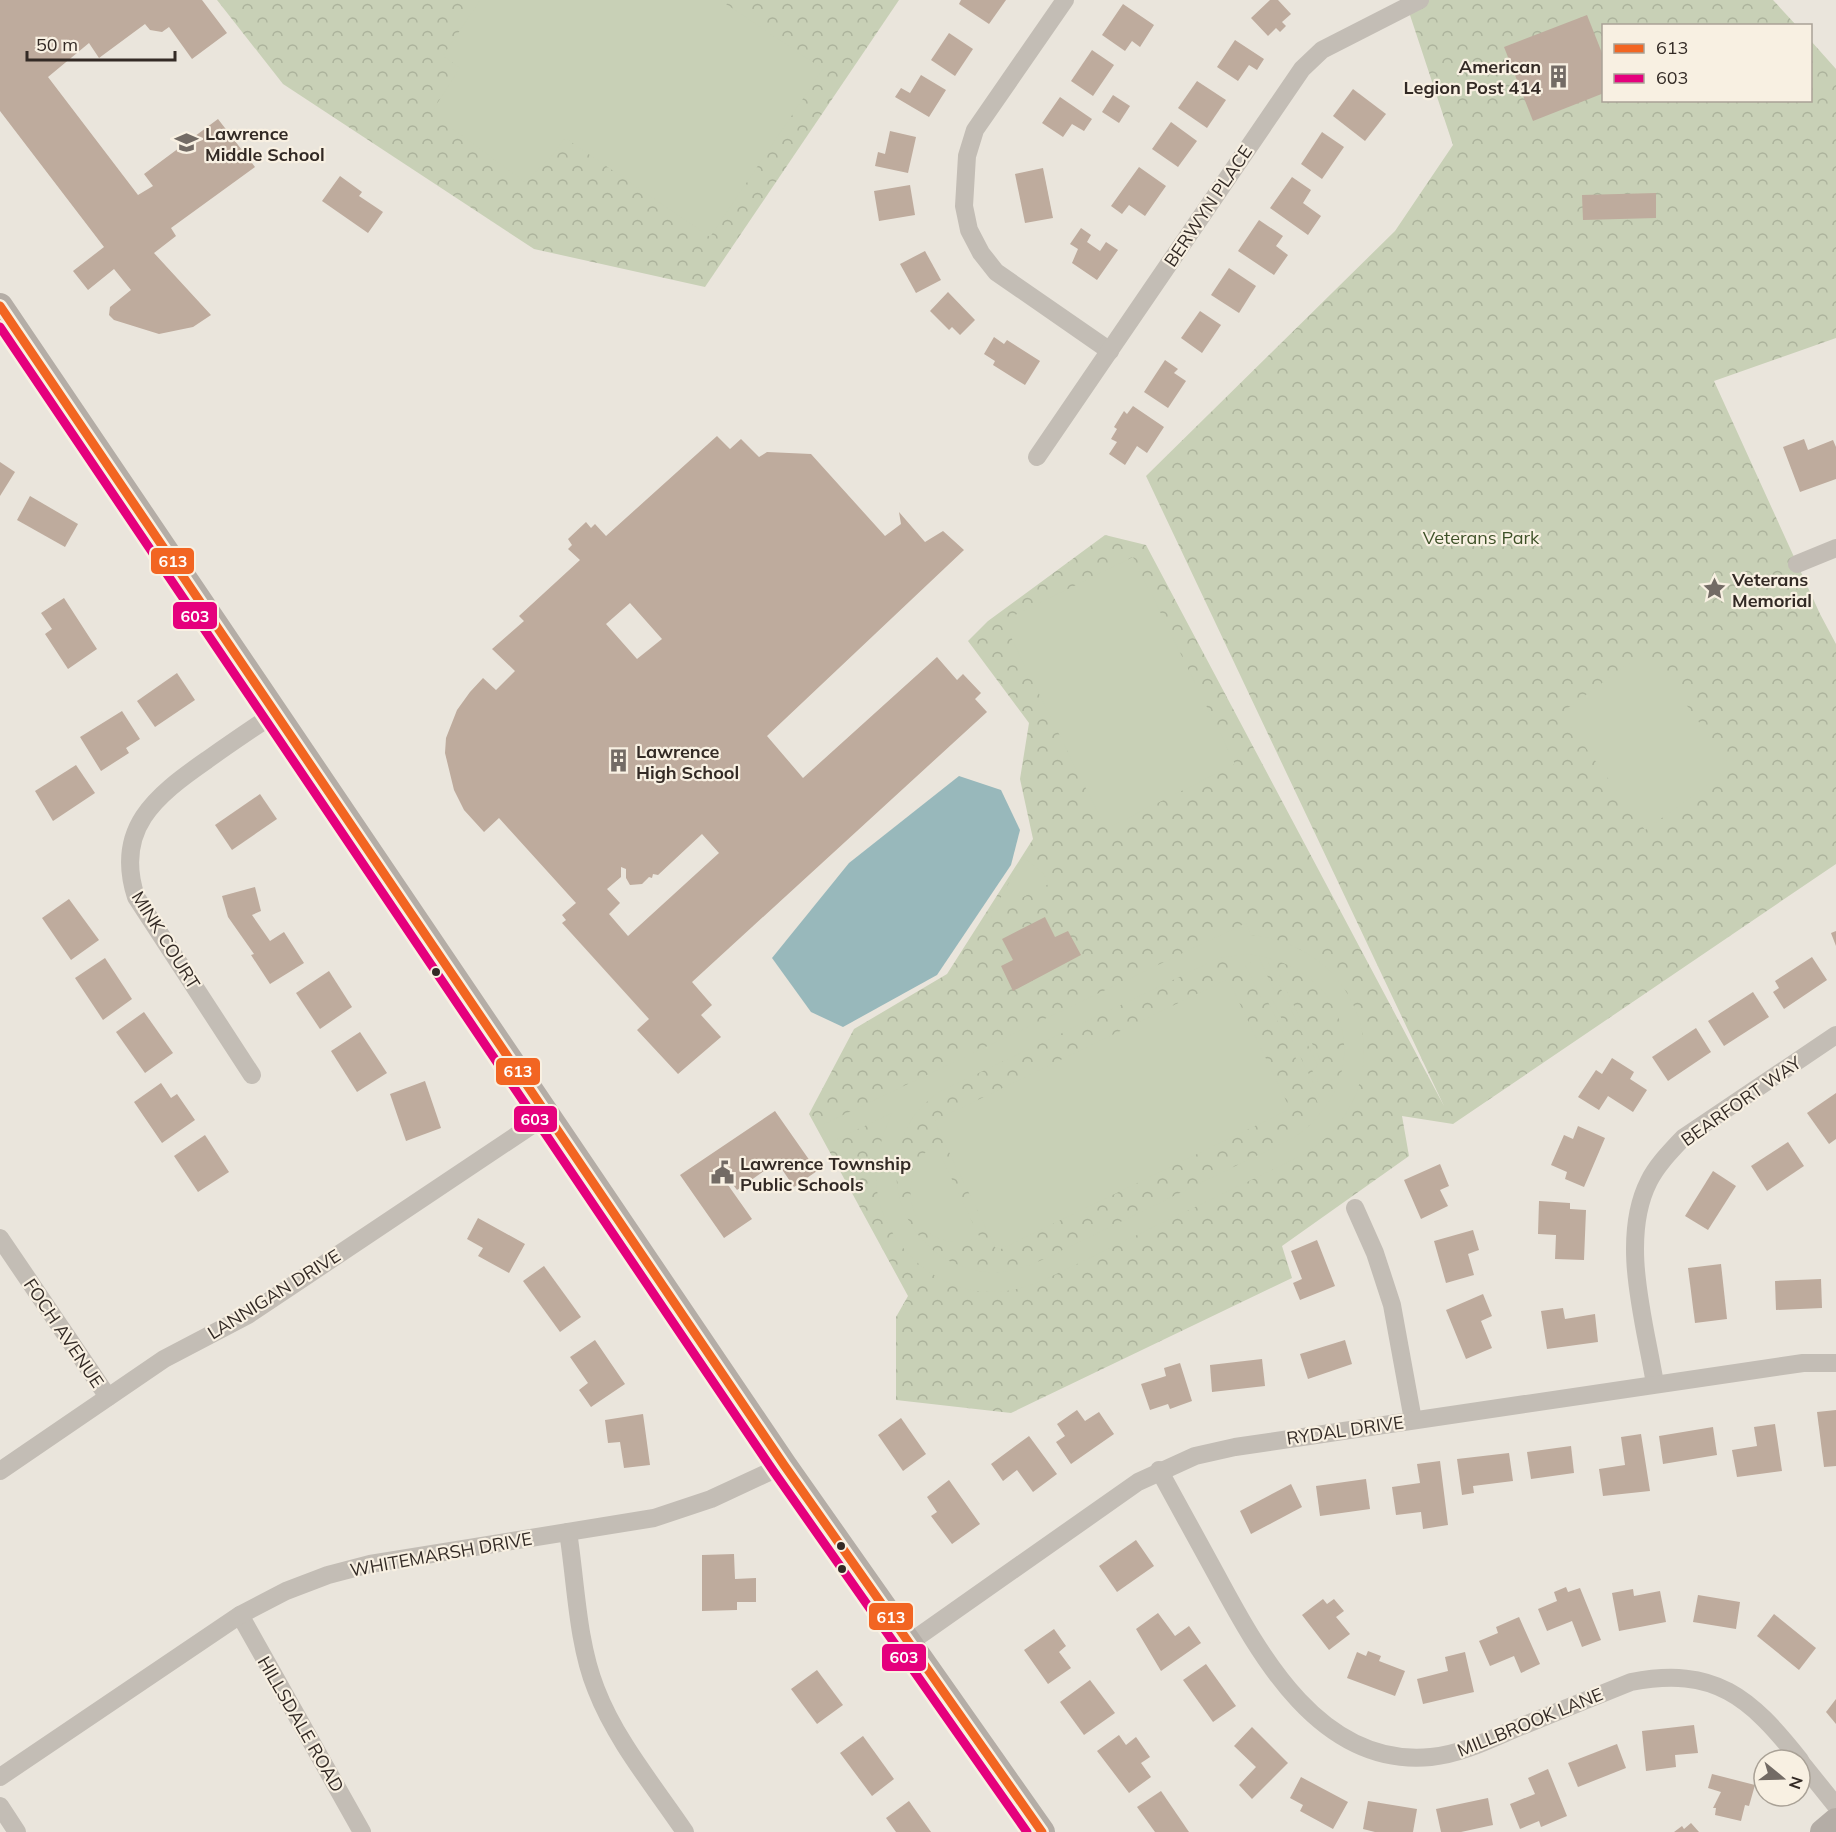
<svg xmlns="http://www.w3.org/2000/svg" width="1836" height="1832" viewBox="0 0 1836 1832" font-family="Mulish,sans-serif">
<defs>
<pattern id="forest-crowns" width="20" height="18" patternUnits="userSpaceOnUse" patternTransform="scale(1.5)"><rect width="20" height="18" fill="#c8d0b6"/><path d="M2 6a3 3 0 1 1 6 0M12 15a3 3 0 1 1 6 0" fill="none" stroke="#acb39c"/></pattern>
</defs>
<rect width="100%" height="100%" fill="#eae5dc"/>
<!-- forest -->
<g fill="url(#forest-crowns)">
<path d="M217 0H899L705 287 534 249 283 84Z"/>
<path d="M1405 0H1773L1796 25 1604 26V100H1810L1811 41 1836 69V338L1714 381 1820 614 1836 644V864L1453 1124 1402 1116 1409 1156 1282 1246 1292 1278 1011 1413 896 1400V1317L908 1296 809 1114 854 1029 947 974 1033 839 1020 779 1029 723 968 641 988 621 1105 535 1146 545 1444 1106 1146 476 1395 231 1453 145Z"/>
</g>
<!-- pitch -->
<g fill="#c8d0b6" fill-rule="evenodd">
<path d="M480 0H720L823 69 710 237 565 138 551 157 525 182 431 113 460 68 443 56Z"/>
<path d="M1133 557 1235 764 1106 829 1003 621Z"/>
<path d="M1647 650 1732 768 1645 830 1561 713Z"/>
<path d="M1023 857 1043 873 1049 884 997 910 998 913 993 918 987 914 995 908Z"/>
<path d="M1246 923 1251 935C1346 944 1398 1045 1339 1124 1330 1136 1317 1145 1305 1154L1052 1276C1032 1286 1013 1292 990 1292 929 1292 873 1232 876 1171 877 1150 884 1132 892 1113L831 1142 822 1125ZM1244 954C1350 962 1380 1076 1295 1137L1044 1259C1026 1267 1007 1274 987 1272 913 1265 872 1182 912 1119 918 1109 928 1101 937 1093L1219 958Z"/>
<path d="M1259 958 1275 992 1270 995 1324 1105 1320 1107 1265 996 1261 998 1245 965Z"/>
<path d="M1272 960 1322 1064 1328 1062 1336 1077 1321 1087 1312 1070 1318 1066 1268 962Z"/>
<path d="M1228 979 1290 1109 997 1251 934 1121Z"/>
<path d="M935 1144 980 1238C975 1239 968 1241 962 1242 907 1245 893 1173 935 1144Z"/>
</g>
<!-- water -->
<path fill="#98b8bb" d="M959 776 1001 790 1020 830 1011 865 937 975 843 1027 811 1012 772 958 849 863Z"/>
<!-- building -->
<g fill="#beab9d" fill-rule="evenodd">
<path d="M0 0H202L227 33 192 59 169 27 162 32 150 30 145 24 99 58 89 43 48 77 138 195 153 186 144 174 218 119 255 167 171 228 176 236 154 253 211 315 193 327 159 334 114 320 109 315 110 307 131 290 114 269 88 290 73 271 104 247 0 111Z"/>
<path d="M961 0H1006L989 24 959 4Z"/>
<path d="M1270 0H1278L1291 14 1282 22 1286 26 1280 32 1276 28 1268 36 1251 18Z"/>
<path d="M1123 4 1154 25 1140 47 1132 41 1125 51 1102 35Z"/>
<path d="M1587 15 1604 58V93L1533 121 1504 47Z"/>
<path d="M949 33 973 49 955 76 931 60Z"/>
<path d="M1235 40 1264 59 1257 70 1249 65 1238 81 1217 67Z"/>
<path d="M1092 50 1114 65 1093 96 1071 81Z"/>
<path d="M921 75 946 90 929 117 895 97 901 88 910 93Z"/>
<path d="M1197 81 1226 100 1207 128 1178 108Z"/>
<path d="M1353 89 1386 114 1365 141 1333 116Z"/>
<path d="M1113 95 1130 106 1119 123 1102 112Z"/>
<path d="M1060 97 1092 119 1084 131 1072 124 1063 137 1042 123Z"/>
<path d="M1171 122 1197 141 1178 167 1152 149Z"/>
<path d="M890 131 916 137 908 173 875 166 878 152 885 154Z"/>
<path d="M1322 132 1344 147 1322 179 1301 164Z"/>
<path d="M1139 167 1166 186 1145 216 1129 205 1122 214 1111 206Z"/>
<path d="M1043 168 1053 218 1025 223 1015 174Z"/>
<path d="M340 176 362 192 359 196 383 212 368 233 322 201Z"/>
<path d="M1292 177 1311 190 1303 203 1321 216 1308 235 1270 208Z"/>
<path d="M910 185 915 215 879 221 874 191Z"/>
<path d="M1656 193V218L1583 220 1582 195Z"/>
<path d="M1259 220 1283 236 1276 246 1288 255 1274 275 1238 251Z"/>
<path d="M1081 228 1091 235 1087 242 1100 251 1106 242 1118 250 1097 280 1072 263 1078 249 1070 244Z"/>
<path d="M925 251 941 280 916 293 900 264Z"/>
<path d="M1229 268 1256 286 1239 313 1211 295Z"/>
<path d="M948 292 975 320 960 335 952 327 949 330 930 311Z"/>
<path d="M1200 311 1221 325 1202 353 1181 338Z"/>
<path d="M994 337 1004 344 1007 340 1040 361 1025 385 993 365 995 361 984 354Z"/>
<path d="M1165 360 1178 369 1174 373 1186 381 1168 408 1144 392Z"/>
<path d="M1133 406 1164 427 1147 453 1137 446 1125 465 1109 454 1117 442 1111 439 1117 429 1114 427 1124 411 1127 414Z"/>
<path d="M717 436 730 449 741 439 759 457 767 452 811 454 885 536 901 524 899 512 925 542 943 531 964 550 767 736 803 778 937 657 957 680 963 674 981 693 975 699 987 712 692 982 712 1005 701 1015 721 1037 678 1074 637 1030 649 1019 562 923 566 920 562 915 576 903 499 818 484 832 464 810 454 790 445 753 446 738 457 710 470 692 483 678 496 690 515 671 492 649 524 621 519 616 580 560 568 549 572 545 568 539 586 522 591 528 595 524 606 536ZM630 603 662 639 637 659 606 624ZM702 834 719 853 628 936 609 914 620 903 607 889 621 877V867L626 869V878L630 885 642 884 649 877 652 878 653 874 658 875Z"/>
<path d="M1804 439 1808 450 1833 440 1836 447V479L1800 492 1783 447Z"/>
<path d="M0 462 15 472 0 496Z"/>
<path d="M30 496 78 524 65 547 17 520Z"/>
<path d="M64 598 97 649 68 669 45 634 52 629 41 613Z"/>
<path d="M177 673 195 700 155 727 137 701Z"/>
<path d="M122 711 140 739 126 748 129 753 101 771 80 737Z"/>
<path d="M76 765 95 793 53 821 35 791Z"/>
<path d="M260 794 277 819 232 850 215 825Z"/>
<path d="M255 887 261 911 252 915 270 941 284 932 304 963 270 984 251 955 254 954 228 917 222 896Z"/>
<path d="M69 899 99 940 71 960 42 918Z"/>
<path d="M1045 917 1055 937 1068 931 1081 955 1013 991 1001 966 1013 960 1002 939Z"/>
<path d="M1836 931V946L1831 933Z"/>
<path d="M1812 957 1827 980 1784 1009 1773 992 1779 988 1775 981Z"/>
<path d="M105 958 132 999 103 1020 75 978Z"/>
<path d="M329 971 352 1007 320 1029 296 993Z"/>
<path d="M1753 992 1769 1017 1724 1046 1708 1021Z"/>
<path d="M144 1012 173 1053 145 1073 116 1032Z"/>
<path d="M1696 1028 1711 1052 1668 1081 1652 1057Z"/>
<path d="M360 1032 387 1073 357 1092 331 1051Z"/>
<path d="M1612 1058 1634 1072 1630 1079 1647 1090 1633 1112 1608 1096 1599 1110 1578 1097 1596 1070 1602 1074Z"/>
<path d="M425 1081 441 1128 406 1141 390 1094Z"/>
<path d="M161 1083 171 1098 177 1094 195 1120 162 1143 134 1102Z"/>
<path d="M1836 1093V1139L1829 1144 1807 1113Z"/>
<path d="M775 1111 817 1171 794 1187 777 1162 737 1190 731 1182 728 1185 752 1219 724 1238 680 1175Z"/>
<path d="M1578 1126 1605 1138 1584 1187 1565 1179 1567 1172 1551 1165 1564 1135 1573 1139Z"/>
<path d="M205 1135 229 1172 198 1192 174 1156Z"/>
<path d="M1788 1142 1804 1166 1767 1191 1751 1166Z"/>
<path d="M1440 1164 1449 1186 1440 1190 1448 1206 1421 1219 1404 1180Z"/>
<path d="M1713 1171 1736 1186 1708 1230 1685 1216Z"/>
<path d="M1539 1201 1570 1203V1209L1586 1210 1584 1260 1555 1259 1556 1235 1538 1234Z"/>
<path d="M478 1218 525 1244 509 1273 478 1256 483 1248 467 1239Z"/>
<path d="M1473 1230 1479 1250 1468 1254 1474 1275 1446 1283 1434 1241Z"/>
<path d="M1317 1240 1335 1286 1300 1300 1293 1283 1302 1279 1291 1251Z"/>
<path d="M1721 1264 1727 1319 1695 1323 1688 1268Z"/>
<path d="M544 1266 581 1317 560 1332 523 1281Z"/>
<path d="M1821 1279 1822 1308 1776 1310 1775 1281Z"/>
<path d="M1483 1294 1492 1316 1481 1321 1492 1348 1466 1359 1446 1310Z"/>
<path d="M1563 1308 1565 1319 1595 1314 1598 1342 1547 1349 1541 1311Z"/>
<path d="M595 1340 625 1384 591 1407 579 1390 588 1383 570 1357Z"/>
<path d="M1345 1340 1352 1364 1308 1379 1300 1354Z"/>
<path d="M1262 1359 1265 1386 1212 1392 1210 1365Z"/>
<path d="M1180 1363 1192 1401 1170 1409 1168 1404 1150 1410 1141 1384 1166 1376 1164 1368Z"/>
<path d="M1077 1410 1085 1421 1099 1412 1114 1434 1071 1464 1056 1442 1065 1436 1057 1424Z"/>
<path d="M1836 1410V1466L1824 1467 1817 1412Z"/>
<path d="M643 1414 650 1465 624 1468 620 1442 608 1443 605 1420Z"/>
<path d="M901 1418 926 1454 903 1471 878 1435Z"/>
<path d="M1775 1424 1782 1471 1737 1477 1732 1450 1757 1446 1754 1427Z"/>
<path d="M1713 1427 1717 1455 1663 1464 1659 1436Z"/>
<path d="M1641 1434 1650 1491 1603 1496 1599 1469 1625 1465 1621 1437Z"/>
<path d="M1029 1436 1057 1474 1033 1492 1017 1470 1003 1481 991 1464Z"/>
<path d="M1571 1446 1574 1473 1531 1479 1527 1452Z"/>
<path d="M1509 1453 1513 1481 1473 1486 1474 1493 1462 1495 1457 1459Z"/>
<path d="M1440 1461 1448 1525 1423 1529 1421 1512 1396 1515 1392 1487 1420 1483 1417 1464Z"/>
<path d="M1366 1479 1370 1509 1320 1516 1316 1486Z"/>
<path d="M949 1480 980 1524 952 1544 931 1516 937 1512 927 1497Z"/>
<path d="M1291 1484 1302 1507 1251 1534 1240 1511Z"/>
<path d="M1136 1540 1154 1566 1117 1592 1099 1566Z"/>
<path d="M734 1554 735 1579 756 1578V1602H737V1610L702 1611V1555Z"/>
<path d="M1566 1587 1568 1592 1580 1588 1601 1640 1582 1647 1572 1621 1547 1631 1538 1609 1557 1601 1554 1592Z"/>
<path d="M1633 1589 1634 1596 1660 1591 1666 1622 1619 1631 1612 1593Z"/>
<path d="M1698 1595 1740 1602 1736 1629 1693 1622Z"/>
<path d="M1323 1599 1327 1604 1334 1599 1344 1611 1336 1617 1350 1634 1329 1650 1302 1615Z"/>
<path d="M1158 1613 1175 1636 1189 1626 1201 1643 1161 1671 1136 1629Z"/>
<path d="M1774 1614 1816 1648 1799 1670 1757 1636Z"/>
<path d="M1519 1617 1540 1664 1521 1673 1514 1656 1490 1666 1479 1641 1498 1633 1496 1627Z"/>
<path d="M1054 1629 1066 1646 1059 1652 1071 1668 1048 1684 1024 1650Z"/>
<path d="M1368 1651 1381 1656 1379 1661 1405 1671 1395 1696 1347 1678 1357 1652 1366 1656Z"/>
<path d="M1465 1652 1474 1692 1423 1704 1417 1679 1448 1671 1445 1657Z"/>
<path d="M1206 1664 1236 1706 1213 1722 1183 1680Z"/>
<path d="M817 1670 843 1705 817 1724 791 1689Z"/>
<path d="M1090 1680 1115 1713 1084 1735 1060 1702Z"/>
<path d="M1836 1699V1724L1826 1712Z"/>
<path d="M1694 1725 1698 1753 1675 1755 1676 1767 1646 1771 1642 1731Z"/>
<path d="M1252 1727 1288 1763 1252 1799 1239 1785 1256 1767 1234 1746Z"/>
<path d="M1119 1735 1126 1745 1136 1737 1150 1757 1141 1763 1151 1777 1129 1793 1097 1751Z"/>
<path d="M863 1736 894 1779 872 1796 840 1753Z"/>
<path d="M1617 1744 1626 1768 1578 1787 1568 1763Z"/>
<path d="M1548 1769 1567 1816 1541 1827 1539 1821 1520 1829 1510 1804 1535 1794 1528 1778Z"/>
<path d="M1712 1774 1755 1785 1749 1806 1745 1805 1741 1821 1715 1815 1716 1808H1713L1721 1792 1708 1788Z"/>
<path d="M1301 1777 1348 1802 1333 1829 1300 1811 1303 1805 1290 1798Z"/>
<path d="M1161 1791 1189 1832H1155L1137 1807Z"/>
<path d="M1488 1798 1493 1825 1461 1832H1441L1436 1809Z"/>
<path d="M909 1801 931 1832H896L886 1818Z"/>
<path d="M1368 1801 1417 1809 1413 1832H1375L1363 1829Z"/>
<path d="M1691 1823 1699 1832H1674L1682 1826 1684 1829Z"/>
</g>
<g fill="none" stroke-linecap="round" stroke-linejoin="round">
<!-- street -->
<g stroke="#c3bdb5" stroke-width="18">
<path d="M1065 0 975 130 967 156 964 206 969 230 981 253 996 272 1110 351"/>
<path d="M1037 457 1302 69 1322 50 1420 0"/>
<path d="M1797 564 1836 548"/>
<path d="M252 1075 136 897C114 829 155 796 207 760 229 744 252 729 275 713"/>
<path d="M1355 1208 1375 1253 1392 1305 1413 1420"/>
<path d="M0 1238 108 1397"/>
<path d="M1655 1384C1645 1322 1619 1240 1649 1181 1657 1165 1670 1152 1683 1138L1836 1035"/>
<path d="M1159 1470C1178 1505 1197 1539 1216 1574 1260 1656 1321 1768 1431 1757 1461 1754 1489 1740 1517 1728 1555 1713 1593 1697 1631 1682 1715 1666 1750 1697 1800 1760"/>
<path d="M0 1471 164 1359 248 1315 547 1115"/>
<path d="M568 1532C576 1582 577 1642 596 1689 616 1741 654 1786 685 1832"/>
<path d="M240 1615 362 1832"/>
<path d="M909 1643 1138 1482 1195 1456 1235 1447 1803 1363H1836"/>
<path d="M1800 1761 1836 1806"/>
<path d="M0 1777 240 1615 286 1591 328 1575 370 1564 654 1518 711 1499 784 1465"/>
<path d="M0 1806 17 1832"/>
</g>
<!-- secondary -->
<g stroke="#b4ada6" stroke-width="26">
<path d="M0 306 784 1465 1042 1832"/>
<path d="M1823 1832 1836 1821"/>
</g>
<defs>
<path id="bus-1" d="M0 306 784 1465 1042 1832"/>
<path id="bus-2" d="M0 327 774 1472 1027 1832"/>
</defs>
<!-- bus-1 casing -->
<use href="#bus-1" stroke="#f8f0e2" stroke-width="14"/>
<!-- bus-2 casing -->
<use href="#bus-2" stroke="#f8f0e2" stroke-width="14"/>
<!-- bus-1 -->
<use href="#bus-1" stroke="#f26522" stroke-width="9"/>
<!-- bus-2 -->
<use href="#bus-2" stroke="#e5007d" stroke-width="9"/>
</g>
<!-- icons -->
<defs>
<symbol id="building-bare" viewBox="-9 -9 18 18"><path d="M-4-6H4V6H1V3H-1V6H-4ZM-2.5-4.3h1.7v1.8h-1.7ZM.8-4.3h1.7v1.8H.8ZM-2.5-1h1.7V.8h-1.7ZM.8-1h1.7V.8H.8Z" fill="#736b65" stroke="#f8f0e2" stroke-width="2.5" paint-order="stroke"/></symbol>
<symbol id="school-bare" viewBox="-9 -9 18 18"><path d="M0-5L7-2L0 1L-7-2ZM-4 1L0 2.5L4 1V4Q0 6-4 4Z" fill="#736b65" stroke="#f8f0e2" stroke-width="2.5" paint-order="stroke"/></symbol>
<symbol id="sight-bare" viewBox="-9 -9 18 18"><path d="M0-6L1.8-2.2L6-1.7L2.9 1.2L3.7 5.4L0 3.3L-3.7 5.4L-2.9 1.2L-6-1.7L-1.8-2.2Z" fill="#736b65" stroke="#f8f0e2" stroke-width="2.5" paint-order="stroke"/></symbol>
<symbol id="civic-bare" viewBox="-9 -9 18 18"><path d="M-.6-6.5H3V-4.5H.6V-3L4-1V1h2V6H-6V1h2V-1L-.6-3ZM-1.2 2.5V6h2.4V2.5Z" fill="#736b65" stroke="#f8f0e2" stroke-width="2.5" paint-order="stroke"/></symbol>
</defs>
<g fill-rule="evenodd">
<use href="#building-bare" x="1542" y="60" width="33" height="33"/>
<use href="#school-bare" x="170" y="126" width="33" height="33"/>
<use href="#sight-bare" x="1698" y="572" width="33" height="33"/>
<use href="#building-bare" x="602" y="744" width="33" height="33"/>
<use href="#civic-bare" x="706" y="1156" width="33" height="33"/>
</g>
<!-- markers -->
<g fill="#332a25" stroke="#f8f0e2" stroke-width="2">
<circle cx="436" cy="972" r="5"/>
<circle cx="841" cy="1546" r="5"/>
<circle cx="842" cy="1569" r="5"/>
</g>
<g text-anchor="middle" dominant-baseline="central" stroke-width="4.5" stroke-linejoin="round" paint-order="stroke">
<!-- poi labels -->
<g font-size="18" font-weight="bold" fill="#332a25" stroke="#f8f0e2" text-anchor="start">
<text x="1541" y="66" text-anchor="end">American<tspan x="1541" dy="21">Legion Post 414</tspan></text>
<text x="205" y="133">Lawrence<tspan x="205" dy="21">Middle School</tspan></text>
<text x="1732" y="579">Veterans<tspan x="1732" dy="21">Memorial</tspan></text>
<text x="636" y="751">Lawrence<tspan x="636" dy="21">High School</tspan></text>
<text x="740" y="1163">Lawrence Township<tspan x="740" dy="21">Public Schools</tspan></text>
</g>
<!-- street labels -->
<g font-size="18" fill="#332a25" stroke="#f8f0e2">
<text transform="translate(1208 206) rotate(-56)">BERWYN PLACE</text>
<text transform="translate(166 940) rotate(58)">MINK COURT</text>
<text transform="translate(1741 1101) rotate(-35)">BEARFORT WAY</text>
<text transform="translate(274 1294) rotate(-32)">LANNIGAN DRIVE</text>
<text transform="translate(64 1333) rotate(56)">FOCH AVENUE</text>
<text transform="translate(1345 1430) rotate(-8)">RYDAL DRIVE</text>
<text transform="translate(441 1554) rotate(-10)">WHITEMARSH DRIVE</text>
<text transform="translate(1530 1722) rotate(-22)">MILLBROOK LANE</text>
<text transform="translate(301 1724) rotate(60)">HILLSDALE ROAD</text>
</g>
<!-- park labels -->
<g font-size="18" fill="#3e5128" stroke="#f8f0e2">
<text x="1481" y="537">Veterans Park</text>
</g>
</g>
<g stroke="#f8f0e2" stroke-width="2">
<rect x="150" y="547" width="45" height="28" rx="6" fill="#f26522"/>
<rect x="172" y="601" width="46" height="29" rx="6" fill="#e5007d"/>
<rect x="495" y="1057" width="46" height="29" rx="6" fill="#f26522"/>
<rect x="513" y="1105" width="45" height="28" rx="6" fill="#e5007d"/>
<rect x="868" y="1602" width="46" height="29" rx="6" fill="#f26522"/>
<rect x="881" y="1643" width="46" height="29" rx="6" fill="#e5007d"/>
</g>
<g font-size="16" text-anchor="middle" font-weight="bold" fill="#fff">
<text x="173" y="567">613</text>
<text x="195" y="622">603</text>
<text x="518" y="1077">613</text>
<text x="535" y="1125">603</text>
<text x="891" y="1623">613</text>
<text x="904" y="1663">603</text>
</g>
<!-- legend -->
<rect x="1602" y="24" width="210" height="78" fill="#f8f0e2" stroke="#a9a196" stroke-width="1.5"/>
<rect x="1614" y="44" width="30" height="9" fill="#f26522" stroke="#a9a196" stroke-width="1.5"/>
<text x="1656" y="54" font-size="18" fill="#332a25">613</text>
<rect x="1614" y="74" width="30" height="9" fill="#e5007d" stroke="#a9a196" stroke-width="1.5"/>
<text x="1656" y="84" font-size="18" fill="#332a25">603</text>
<!-- north arrow -->
<g transform="translate(1782 1778) rotate(109)"><circle r="28" fill="#f8f0e2" stroke="#a9a196" stroke-width="1.5"/>
<path d="M0-4.5L10 22L0 15L-10 22Z" fill="#736b65"/>
<text y="-9" font-size="16" font-weight="bold" text-anchor="middle" fill="#332a25">N</text>
</g>
<!-- scale -->
<path d="M27 51v9h148v-9" fill="none" stroke="#332a25" stroke-width="3"/>
<text x="36" y="51" font-size="18" fill="#332a25" stroke="#f8f0e2" stroke-width="4.5" paint-order="stroke">50 m</text>
</svg>
